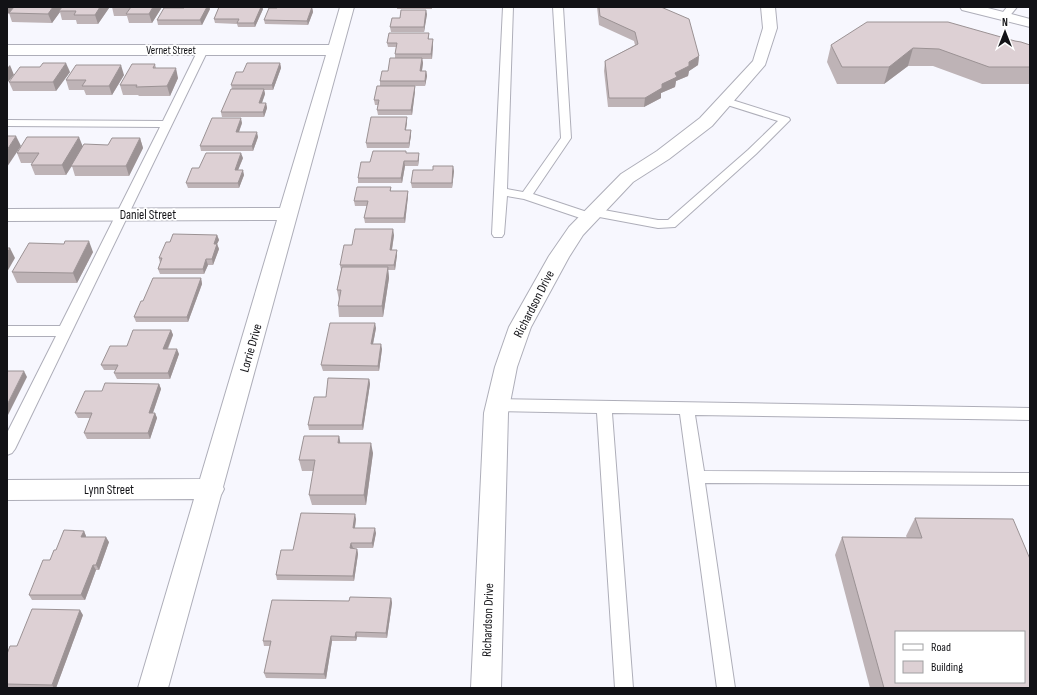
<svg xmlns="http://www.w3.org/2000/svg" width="1037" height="695" viewBox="0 0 1037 695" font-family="'Sofia Sans Condensed',sans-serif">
<rect width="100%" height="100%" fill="#f7f7fe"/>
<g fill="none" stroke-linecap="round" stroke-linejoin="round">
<defs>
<g id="service">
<path d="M503 7H513L507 189 523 192 561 138 553 7H563L571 138 533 194 587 212 589 209 593 208 658 220H668L748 150 778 121 721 103 720 101 721 99H729L789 118 790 120 756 154 675 227 658 228 594 216 593 220 589 221 524 199 507 196 504 234 502 237H494L492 234Z"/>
<path d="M1007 7H1017L1008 18H1002L1000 16Z"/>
<path d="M203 47 208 50 15 449 12 453 7 455V433L56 336H7V326H60L160 127 7 126V120L163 121 198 50Z"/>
<path d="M498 399 1030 408V420L695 415 704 471 1030 473V485L705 483 735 688H717L680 414 612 413 633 688H615L597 413 498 411 493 409 491 405 493 401Z"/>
</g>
<g id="minor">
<path d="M340 7H354L223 487 224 489 221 495 168 688H138L194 499 7 500V480L200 479 277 220 7 221V209L280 208 326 55H7V45H329Z"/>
<path d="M960 7H984L1030 19V27L962 10Z"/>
</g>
<path id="tertiary" d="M761 7H775L777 28 765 65 712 126 669 159 633 182 583 235 569 257 531 327 517 367 508 413 501 688H471L484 413 495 367 509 327 549 256 569 227 621 174 657 151 700 118 753 61 763 28Z"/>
</defs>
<!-- service casing -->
<use href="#service" stroke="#aeaeb9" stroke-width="2"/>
<!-- minor casing -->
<use href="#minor" stroke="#aeaeb9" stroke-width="2"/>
<!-- tertiary casing -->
<use href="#tertiary" stroke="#aeaeb9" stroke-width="2"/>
<!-- service -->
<use href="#service" fill="#fff" fill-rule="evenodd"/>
<!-- minor -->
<use href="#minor" fill="#fff" fill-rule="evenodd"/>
<!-- tertiary -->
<use href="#tertiary" fill="#fff" fill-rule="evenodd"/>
</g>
<!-- wall -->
<g fill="#beb3b6">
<path d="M7 7H108L109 8 98 24H77L76 20H62L60 12 52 23 12 22 9 13 7 15Z"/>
<path d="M112 7H162L152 23H129L127 16H114Z"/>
<path d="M185 7H209L210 9 202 25H158L157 20 184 8Z"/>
<path d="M219 7H262L263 9 255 27H238L237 24 215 23 214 19Z"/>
<path d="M296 7H312L313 12 308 25 265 24 264 20 277 8Z"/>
<rect x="397" y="7" width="35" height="2"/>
<path d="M597 7H661L699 56 698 65 689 71 688 76 676 81 675 87 661 93V98L644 107H608L604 71 605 61 635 45 634 41 599 25Z"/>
<path d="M427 14 424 32H391L390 27 400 18Z"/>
<path d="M429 33V39L433 44 432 59H422L423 63 422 71H426L427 76 425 86H415V91L412 115H378L377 110 378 105H375L374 100 380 86V81L388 71 395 58V54L396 47H388L387 43Z"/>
<path d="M1015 41 1030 45V84H982L933 66H908L884 84H837L827 62 831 45Z"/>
<path d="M280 63 281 68 273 90H264L265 94 262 103H266L267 108 264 117H222L221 112 232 89 231 85 243 72Z"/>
<path d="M155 64 156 68 178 78 170 96H139L138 95H123L120 85Z"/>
<path d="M70 72 56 91H13L9 82Z"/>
<path d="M124 75 112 95H86L84 90H69L66 80Z"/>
<path d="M407 122 406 130H411V135L409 148H367L366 143Z"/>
<path d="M242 123 239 132 258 137 253 151H201L200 146Z"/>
<path d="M140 138 143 148 129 176H75L72 166 66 175H35L31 165 32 163H21L17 153 108 145Z"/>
<path d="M406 153 419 158 418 166H405L402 183H358V178L370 162Z"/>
<path d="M243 158 238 170 244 175 239 188H188L186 183 199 168Z"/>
<path d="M433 170 454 171 452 188H412L411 183Z"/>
<path d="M391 187V191H408V196L405 223H365L364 218 367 206H355L354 201Z"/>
<path d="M217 235 219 240 217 244 219 249 213 265H208L204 274H160L158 269 160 263 159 258 170 242Z"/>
<path d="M394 235 392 250H397V255L395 270H388L389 278 383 317H339L338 306 339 300 337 290 341 270 340 265 352 245Z"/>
<path d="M64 244 93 252 77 283H17L12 272Z"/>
<path d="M201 278 202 284 188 322H136L134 317 143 301Z"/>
<path d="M376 328 373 344 382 349 379 371H323L321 365Z"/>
<path d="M171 330 173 335 168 349 179 354 170 379H117L114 373 116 370H104L101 365 127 346Z"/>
<path d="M369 379 370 384 363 430H309L308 425 326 397Z"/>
<path d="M159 384 161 389 153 413H155L157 418 150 439H87L84 433 90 418H78L75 413 102 391Z"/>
<path d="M339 436 340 443 373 453 366 505H312L309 495 314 471H302L299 460Z"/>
<path d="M915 518 1030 688H870L835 555 842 537 907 538 906 536Z"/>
<path d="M356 519 355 528 376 533 373 548H353L352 549H357L358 554 354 581 277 580 276 575 293 550Z"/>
<path d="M84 531 86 537 109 542 99 570H96L85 600H32L29 595 56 550Z"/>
<path d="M391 598 392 603 387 638 357 637 356 641H332L326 679 266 678 264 673 270 646H264L263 641 349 601Z"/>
<path d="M83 615 56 688H7V654L17 646Z"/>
</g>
<!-- shaded-wall -->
<g fill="#9b9294">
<path d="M7 7H14L7 15Z"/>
<path d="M53 7H64L59 11 60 12 52 23 48 14Z"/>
<path d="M100 7H108L109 8 98 24 95 15Z"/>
<path d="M153 7H162L152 23 149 14Z"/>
<path d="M207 7H209L210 9 202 25 200 20Z"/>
<path d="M261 7H262L263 9 255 27 254 23Z"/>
<path d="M312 7 313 12 308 25 307 21Z"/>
<path d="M426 10 427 14 424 32V27Z"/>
<path d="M433 39V44L432 59 431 54Z"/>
<path d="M913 48 908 66 884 84 889 67Z"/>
<path d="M699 56 698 65 689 71 688 76 676 81 675 87 661 93V98L644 107 645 98 675 73 689 62Z"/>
<path d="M422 58 423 63 421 76 420 71Z"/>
<path d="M66 63 70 72 56 91 53 82Z"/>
<path d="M280 63 281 68 273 90 272 85Z"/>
<path d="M10 65 14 75 7 83V68Z"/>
<path d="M121 65 124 75 112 95 109 86Z"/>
<path d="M176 68 178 78 170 96 167 86Z"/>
<path d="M426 71 427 76 425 86V81Z"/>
<path d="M415 86V91L412 115 411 110Z"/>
<path d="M264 89 265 94 260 108 259 103Z"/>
<path d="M266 103 267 108 264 117 263 112Z"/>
<path d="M407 117V122L405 135V130Z"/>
<path d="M241 118 242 123 237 137 236 132Z"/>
<path d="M411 130V135L409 148V143Z"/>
<path d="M257 132 258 137 253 151 252 146Z"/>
<path d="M16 136 21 146 7 167V150Z"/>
<path d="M79 137 83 147 66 175 62 165Z"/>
<path d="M140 138 143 148 129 176 126 166Z"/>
<path d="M241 153 243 158 236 175 235 170Z"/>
<path d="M419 153V158L418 166V161Z"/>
<path d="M404 161 405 166 402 183 401 178Z"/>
<path d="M453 166 454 171 452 188V183Z"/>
<path d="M243 170 244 175 239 188 238 183Z"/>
<path d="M408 191V196L405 223 404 218Z"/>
<path d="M393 229 394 235 391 255 390 250Z"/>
<path d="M217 235 219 240 217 244 219 249 213 265 212 259 214 244Z"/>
<path d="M89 241 93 252 77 283 73 273Z"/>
<path d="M10 248 15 258 7 272V253Z"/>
<path d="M397 250V255L395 270 394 265Z"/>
<path d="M206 259 208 265 204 274 203 269Z"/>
<path d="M388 267 389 278 383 317 382 306Z"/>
<path d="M201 278 202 284 188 322 187 317Z"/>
<path d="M375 323 376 328 372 349 371 344Z"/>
<path d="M171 330 173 335 165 354 163 349Z"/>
<path d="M381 344 382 349 379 371 378 366Z"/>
<path d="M177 349 179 354 170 379 168 373Z"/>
<path d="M24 371 27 377 7 417V405Z"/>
<path d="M369 379 370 384 363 430 362 425Z"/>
<path d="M159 384 161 389 151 418 149 413Z"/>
<path d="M155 413 157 418 150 439 148 433Z"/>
<path d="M339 436 341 446 338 443Z"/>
<path d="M371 443 373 453 366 505 364 495Z"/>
<path d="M355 514 356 519 354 533 353 528Z"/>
<path d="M375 528 376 533 373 548 372 543Z"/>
<path d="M84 531 86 536 84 542 81 537Z"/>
<path d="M106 537 109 542 99 570 96 565Z"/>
<path d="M351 543 353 548 351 554 350 548Z"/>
<path d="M357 549 358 554 354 581 353 576Z"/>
<path d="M93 565 96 570 85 600 81 595Z"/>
<path d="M391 598 392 603 387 638 386 633Z"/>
<path d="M80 610 83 615 56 688H54L52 685Z"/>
<path d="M356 632 357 637 356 641 355 637Z"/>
<path d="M331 636 332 641 326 679 324 674Z"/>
</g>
<!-- building -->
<g fill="#ddd0d4" stroke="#9b9294" fill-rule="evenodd">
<path d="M14 7H53L48 14 9 13Z"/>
<path d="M62 7H100L95 15H74L76 11H59Z"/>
<path d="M131 7H153L149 14H126Z"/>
<path d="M185 7H207L200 20H157L164 8H184Z"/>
<path d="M219 7H261L254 23H237L239 19H214Z"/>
<path d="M277 7H312L307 21 264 20 269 8H277Z"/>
<path d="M599 7H661L689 19 699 56 689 62V66L675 73 677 77 662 84V88L645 98H609L605 61 638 44 635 32 600 16Z"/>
<path d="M401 10H426L424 27H390L392 18H400Z"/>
<path d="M867 22H948L1015 41 1021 42 1030 45V67H989L939 49 913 48 889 67H842L831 45Z"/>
<path d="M389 33H429L428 39H433L431 54H395L397 43H387Z"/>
<path d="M390 58H422L420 71H426L425 81H380L382 71H388Z"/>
<path d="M43 63H66L53 82H9L20 67H40Z"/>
<path d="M247 63H280L272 85H231L236 72H243Z"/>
<path d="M132 64H155L153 68H176L167 86 136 87 137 85H120Z"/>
<path d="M76 65H121L109 86H82L86 80H66Z"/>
<path d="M377 86H415L411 110H377L379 100H374Z"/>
<path d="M231 89H264L259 103H266L263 112H221Z"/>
<path d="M371 117H407L405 130H411L409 143H366Z"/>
<path d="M212 118H241L236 132H257L252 146H200Z"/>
<path d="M7 136H16L7 150Z"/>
<path d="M27 137H79L62 165H31L39 153H17Z"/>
<path d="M112 138H140L126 166H71L84 144 108 145Z"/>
<path d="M373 151H406V153H419L418 161H404L401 178H358L361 162H370Z"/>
<path d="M206 153H241L235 170H243L238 183H186L192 168H199Z"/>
<path d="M433 166H453L452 183H411L413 170H433Z"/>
<path d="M357 187H391L390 191H408L404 218H364L368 201H354Z"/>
<path d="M355 229H393L390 250H397L394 265H340L344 245H352Z"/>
<path d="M173 234 217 235 214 244H217L212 259H206L203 269H158L162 258H159L166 242H170Z"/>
<path d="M65 241H89L73 273 12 272 29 243 64 244Z"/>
<path d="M7 248H10L7 253Z"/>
<path d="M342 267H388L382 306H338L341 290H337Z"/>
<path d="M153 278H201L187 317H134L141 301H143Z"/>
<path d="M330 323H375L371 344H381L378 366 321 365Z"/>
<path d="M133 330H171L163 349H177L168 373H114L118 365H101L110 346H127Z"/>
<path d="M7 371H24L7 405Z"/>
<path d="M328 378 369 379 362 425H308L314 397H326Z"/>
<path d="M105 383 159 384 149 413H155L148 433H84L92 413H75L85 391H102Z"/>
<path d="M304 436H339L338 443H371L364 495H309L315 460H299Z"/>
<path d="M301 513 355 514 353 528H375L372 543H351L350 548 357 549 353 576 276 575 281 550H293Z"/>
<path d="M915 518 1013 519 1030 559V688H884L842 537 922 538ZM896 632H1024V682H896Z"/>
<path d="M64 530 84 531 81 537H106L96 565H93L81 595H29L43 560H50L54 550H56Z"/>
<path d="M350 597 391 598 386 633 356 632 355 637 331 636 324 674 264 673 271 641H263L272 600 349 601Z"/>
<path d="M32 609 80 610 52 685 7 684V654L10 646H17Z"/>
</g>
<g text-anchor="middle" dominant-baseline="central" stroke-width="3.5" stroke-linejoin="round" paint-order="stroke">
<!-- far-street labels -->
<g font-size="11" fill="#121216" stroke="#fff">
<text x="171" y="50">Vernet Street</text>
</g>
<!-- street labels -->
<g font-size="13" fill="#121216" stroke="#fff">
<text x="148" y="215">Daniel Street</text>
<text transform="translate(534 304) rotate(-63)">Richardson Drive</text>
<text transform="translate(251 348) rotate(-74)">Lorrie Drive</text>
<text x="109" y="490">Lynn Street</text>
<text transform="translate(488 620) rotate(-88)">Richardson Drive</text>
</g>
</g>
<!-- border -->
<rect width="1037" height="695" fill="none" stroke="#121216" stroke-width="16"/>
<!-- legend -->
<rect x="895" y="631" width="130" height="52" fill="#ffffff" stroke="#a0a0a2"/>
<rect x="903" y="644" width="20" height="6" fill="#ffffff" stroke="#a0a0a2"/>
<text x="931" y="651" font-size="12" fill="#121216">Road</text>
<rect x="903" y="661" width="20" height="12" fill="#ddd0d4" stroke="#a0a0a2"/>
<text x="931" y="671" font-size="12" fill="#121216">Building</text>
<!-- north arrow -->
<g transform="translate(1005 32)" stroke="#ffffff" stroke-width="3" paint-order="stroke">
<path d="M0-3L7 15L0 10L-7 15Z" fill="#121216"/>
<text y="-6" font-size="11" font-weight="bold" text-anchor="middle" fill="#121216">N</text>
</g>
</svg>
